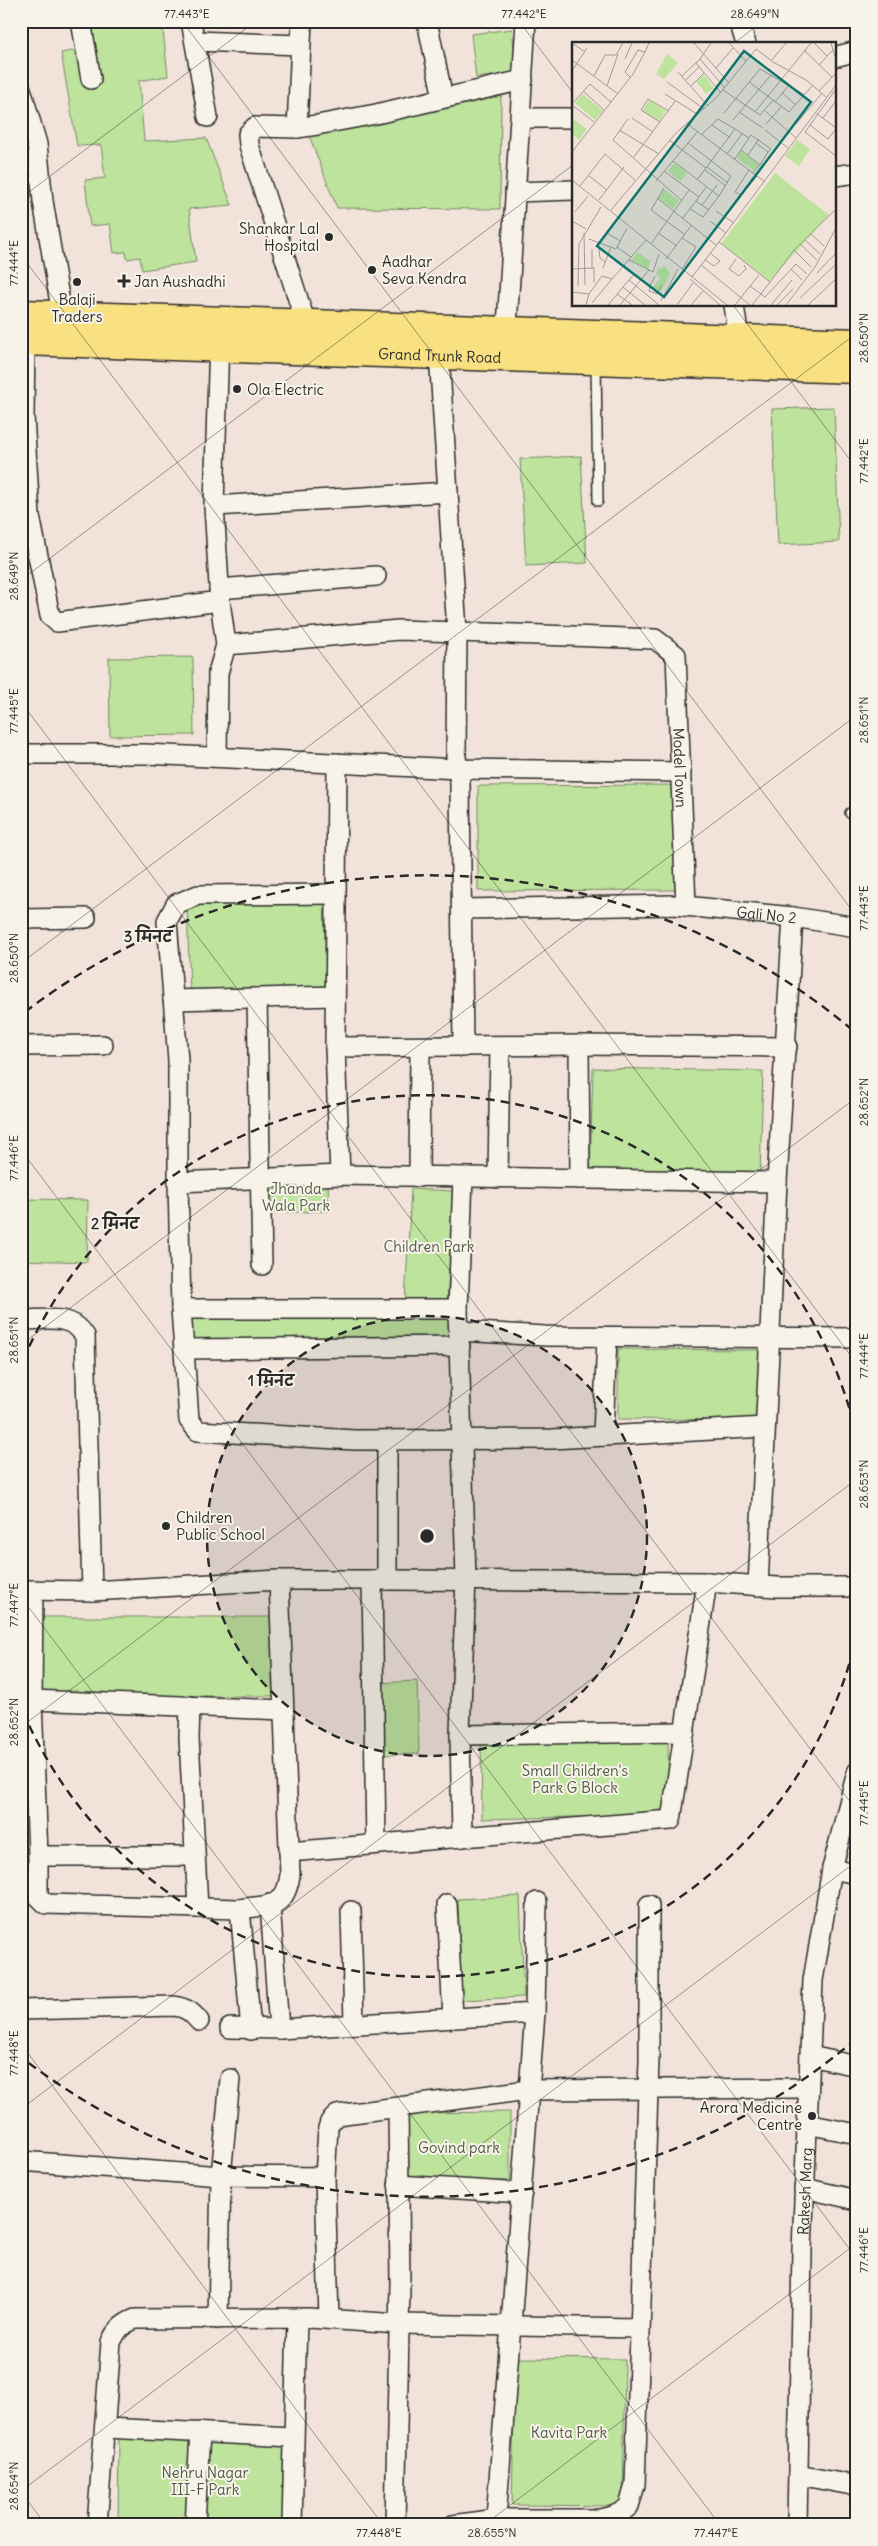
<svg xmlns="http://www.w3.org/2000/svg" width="878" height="2546" viewBox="0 0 878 2546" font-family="Delius,'Playpen Sans Deva',sans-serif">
<rect width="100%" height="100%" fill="#f2e3da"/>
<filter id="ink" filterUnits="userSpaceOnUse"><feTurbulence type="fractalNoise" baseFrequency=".02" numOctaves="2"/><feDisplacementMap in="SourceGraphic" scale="10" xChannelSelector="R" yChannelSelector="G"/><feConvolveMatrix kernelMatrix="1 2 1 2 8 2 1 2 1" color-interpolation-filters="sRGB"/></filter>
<g filter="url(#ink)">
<!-- green -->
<g fill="#bee39d" stroke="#748764">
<path d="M87 21H162L168 76 139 81 144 141 206 138 232 205 189 209 196 262 142 270 140 257 127 259 126 252 114 253 110 224 90 226 85 180 105 178 101 145 77 146 61 53 92 47Z"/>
<path d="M512 29 517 73 476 78 471 34Z"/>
<path d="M501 94 500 209 337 208 308 133Z"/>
<path d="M834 407 839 542 778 545 772 409Z"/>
<path d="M581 456 587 563 526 566 520 459Z"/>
<path d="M193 657 194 735 110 736 109 658Z"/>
<path d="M675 785V890L478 891V786Z"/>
<path d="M324 901 326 987 190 992 187 906Z"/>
<path d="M593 1068 763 1071 760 1176 590 1173Z"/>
<path d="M328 1180 329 1211 264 1213 263 1182Z"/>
<path d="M411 1189 454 1191 447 1304 405 1302Z"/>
<path d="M21 1199 88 1200 87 1262 21 1260Z"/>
<path d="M189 1314H452L451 1343 192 1346Z"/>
<path d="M618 1349 761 1350 760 1420 618 1419Z"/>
<path d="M39 1617H274V1696H38Z"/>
<path d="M417 1681 419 1754 380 1755 378 1683Z"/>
<path d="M668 1737 669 1815 482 1819 481 1742Z"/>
<path d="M520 1896 524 1997 462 2000 458 1899Z"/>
<path d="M510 2112V2181H408V2113Z"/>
<path d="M515 2358 625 2359 623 2506 512 2505Z"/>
<path d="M119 2437H291V2525H118Z"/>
</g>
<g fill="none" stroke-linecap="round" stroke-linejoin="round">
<defs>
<g id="lane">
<path d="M596 363 598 501"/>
<path d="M850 813H857"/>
</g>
<g id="street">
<path d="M81 21 91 79"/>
<path d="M191 21 208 117"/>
<path d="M427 21 443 98"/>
<path d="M739 21 746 44"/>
<path d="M195 41 299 45"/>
<path d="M834 57 857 51"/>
<path d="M21 89 37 144 43 201 62 315"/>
<path d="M521 118H573"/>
<path d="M297 128 302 21"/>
<path d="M834 176 857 173"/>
<path d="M515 192 573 190"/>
<path d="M734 305 739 339"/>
<path d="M306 324 249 145 248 134 255 127 297 128 317 125 376 114 523 80"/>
<path d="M25 341 24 416 30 516 50 616 57 622 220 601"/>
<path d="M506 342 526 21"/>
<path d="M439 354 457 631 456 757 460 783 463 1047"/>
<path d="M214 506 448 492"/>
<path d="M219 589 376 576"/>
<path id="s1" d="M226 645 399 630 655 639 676 655 686 906"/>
<path d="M21 754H145L459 769 681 772"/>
<path d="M217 757 218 673 226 645 220 601 214 506 219 338"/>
<path id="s2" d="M463 909 675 905 793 917 857 927"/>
<path d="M21 919 86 918"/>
<path d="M257 998 262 1265"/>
<path d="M173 1000 335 996"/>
<path d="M579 1045 580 1179"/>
<path d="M21 1046 103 1045"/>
<path d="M335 1047 337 763"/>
<path d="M340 1175 335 1047 579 1045 787 1047"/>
<path d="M419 1177 420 1047"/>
<path d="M498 1178 500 1046"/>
<path d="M178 1182V1060L167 921 176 904 198 895 336 894"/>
<path d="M181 1309H458"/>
<path d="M21 1320C46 1320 71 1313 85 1336L92 1591"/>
<path d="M459 1331 545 1336 857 1338"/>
<path d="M184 1349 460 1346"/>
<path d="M765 1427 552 1439 355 1440 198 1431 189 1420 181 1309 178 1182 340 1175 777 1182 793 917"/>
<path d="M603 1436 607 1337"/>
<path d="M372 1580 376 1844"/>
<path d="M387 1580V1440"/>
<path d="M758 1586 777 1182"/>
<path d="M21 1590 92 1591 279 1580H387L707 1582 777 1587H857"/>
<path d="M33 1590 32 1700 283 1710"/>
<path d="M32 1700 38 1856"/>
<path d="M190 1706 189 1738 198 1908"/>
<path d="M460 1735 685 1732"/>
<path d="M462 1837 671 1820 707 1582"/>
<path d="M289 1852 462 1837 460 1732 466 1579 458 1309 463 1178"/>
<path d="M195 1856H38V1896L46 1904 240 1909C270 1904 285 1910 290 1875L279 1580"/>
<path d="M832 1869 857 1874"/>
<path d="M270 1904 279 2029"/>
<path d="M447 1904 453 2018"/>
<path d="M240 1909 251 2030"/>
<path d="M351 1911 354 2024"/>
<path d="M21 2010 174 2006C186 2008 191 2011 199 2021"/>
<path d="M230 2028 279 2029 535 2013"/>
<path d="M810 2056 857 2066"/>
<path d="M807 2124 857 2134"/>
<path d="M21 2161 221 2176 325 2177"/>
<path d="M398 2185 522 2193"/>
<path d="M804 2188 857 2200"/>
<path d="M218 2319 221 2176 230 2079"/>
<path d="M329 2319 325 2177 328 2128 330 2122 337 2115 528 2090 808 2088"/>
<path d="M105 2428 293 2437"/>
<path d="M798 2475 857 2486"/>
<path d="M496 2519 535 2013 537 1902"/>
<path d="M97 2525 111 2342C116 2330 123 2324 135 2319L309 2318 399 2324 639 2328"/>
<path d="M195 2525 200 2432"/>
<path d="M292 2525 297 2318"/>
<path d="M395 2525 400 2283 398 2109"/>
<path d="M453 2525 496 2519H600L613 2516 622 2512 629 2506 635 2485 649 2060V1905"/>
<path id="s3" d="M797 2525 802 2250 813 1980 832 1869 857 1772"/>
</g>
<g id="highway">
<path d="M21 314 857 343"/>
<path id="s4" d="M21 341 857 369"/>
</g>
</defs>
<!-- lane casing -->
<use href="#lane" stroke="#2b2b2b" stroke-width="12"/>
<!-- street casing -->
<use href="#street" stroke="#2b2b2b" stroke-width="22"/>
<!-- highway casing -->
<use href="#highway" stroke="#2b2b2b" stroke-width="31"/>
<!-- lane -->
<use href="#lane" stroke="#f7f3e8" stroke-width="9"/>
<!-- street -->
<use href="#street" stroke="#f7f3e8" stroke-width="19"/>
<!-- highway -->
<use href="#highway" stroke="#f9e181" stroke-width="28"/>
</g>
</g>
<!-- ticks -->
<path fill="none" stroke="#2b2b2b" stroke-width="1" stroke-opacity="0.45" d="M182 21 857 917M519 21 573 93M856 21 857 22M733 44 763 21M21 198 256 21M21 255 857 1364M733 305 857 469M21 580 573 165M21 702 857 1811M21 963 857 333M21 1150 857 2259M21 1345 857 715M21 1597 720 2525M21 1727 857 1097M21 2044 383 2525M21 2109 857 1479M21 2491 857 1861M21 2492 46 2525M484 2525 857 2243"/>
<!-- distance rings -->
<circle cx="427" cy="1536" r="220" fill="#2b2b2b" fill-opacity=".12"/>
<g fill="none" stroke="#2b2b2b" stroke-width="2.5" stroke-dasharray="9 6">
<circle cx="427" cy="1536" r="220"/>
<path d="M857 1635A441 441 0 0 1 23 1712M23 1360A441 441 0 0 1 857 1437"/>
<path d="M856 2039A661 661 0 0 1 25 2060M25 1012A661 661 0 0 1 856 1033"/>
</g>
<!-- markers -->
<g fill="#2b2b2b" stroke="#f7f3e8" stroke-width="2">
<circle cx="329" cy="237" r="5"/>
<circle cx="372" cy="270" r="5"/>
<path d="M121.5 273.5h5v5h5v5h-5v5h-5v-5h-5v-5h5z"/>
<circle cx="77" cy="282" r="5"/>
<circle cx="237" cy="389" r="5"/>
<circle cx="166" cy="1526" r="5"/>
<circle cx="812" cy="2116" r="5"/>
</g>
<g text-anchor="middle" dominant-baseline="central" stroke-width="4" stroke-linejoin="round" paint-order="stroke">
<!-- poi labels -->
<g font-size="15" fill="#2b2b2b" stroke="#f7f3e8" text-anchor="start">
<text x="319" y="228" text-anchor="end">Shankar Lal<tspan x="319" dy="17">Hospital</tspan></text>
<text x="382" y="261">Aadhar<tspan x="382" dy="17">Seva Kendra</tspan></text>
<text x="134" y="281">Jan Aushadhi</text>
<text x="77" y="299" text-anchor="middle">Balaji<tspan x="77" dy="17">Traders</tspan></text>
<text x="247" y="389">Ola Electric</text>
<text x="176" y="1517">Children<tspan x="176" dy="17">Public School</tspan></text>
<text x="802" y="2107" text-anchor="end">Arora Medicine<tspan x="802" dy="17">Centre</tspan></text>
</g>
<!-- street labels -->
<g font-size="15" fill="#2b2b2b" stroke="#f7f3e8">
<text stroke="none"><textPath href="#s4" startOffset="419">Grand Trunk Road</textPath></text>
<text stroke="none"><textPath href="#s1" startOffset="569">Model Town</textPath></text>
<text stroke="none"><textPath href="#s2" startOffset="304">Gali No 2</textPath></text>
<text stroke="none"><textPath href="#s3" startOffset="334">Rakesh Marg</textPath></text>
</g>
<!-- park labels -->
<g font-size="15" fill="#505948" stroke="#f7f3e8">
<text x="296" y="1188">Jhanda<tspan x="296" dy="17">Wala Park</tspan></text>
<text x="429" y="1246">Children Park</text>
<text x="575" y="1770">Small Children's<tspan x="575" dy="17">Park G Block</tspan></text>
<text x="459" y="2147">Govind park</text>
<text x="569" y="2432">Kavita Park</text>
<text x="205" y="2472">Nehru Nagar<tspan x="205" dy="17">III-F Park</tspan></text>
</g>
</g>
<!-- overview -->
<g transform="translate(572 42)">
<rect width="264" height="264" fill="#f2e3da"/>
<path d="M95 12 106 21 92 37 84 32ZM132 33 142 46 134 52 124 39ZM11 52 31 69 23 78 3 61ZM77 58 94 69 87 79 70 69ZM0 76 15 87 7 98 0 92ZM225 98 238 107 227 124 213 114ZM169 109 187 123 182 129 164 115ZM102 121 115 131 108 139 96 129ZM203 131 257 173 198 239 149 202ZM92 147 107 159 101 167 86 156ZM66 210 78 219 76 227 59 218ZM92 223 98 232 90 247 84 251 79 247 89 236 84 232 86 226 90 227Z" fill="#bee39d"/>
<path fill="none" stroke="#a29994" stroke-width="1" d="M0 1 13 10M122 1 157 41M157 1 174 19M242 1 255 14M259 1 264 18M232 8 260 35M33 13H44L51 1M53 17 60 1M128 17 153 46M0 18 46 52M199 19 214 1M124 21 149 51M247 23 261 8M144 26 161 6M0 29 15 6M106 30 136 64M22 34 33 13M110 34 128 17 139 1M59 36 53 30 66 8 73 10 77 1M114 38 127 25M95 40 132 67M177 40 217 70 241 43M35 44 46 12M119 44 132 31M264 47 233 90 264 114M151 48 188 73 201 58M11 49 32 68M247 49 264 31M210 51 224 63M93 52 125 72M203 60 217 43M0 62 18 42 39 60M0 63 22 80M193 69 224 96M167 70 191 86M183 70 239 1M152 71 188 27 233 53M244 71 264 86M60 76 81 90M251 76 264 59M56 77 41 98 109 158M161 78 199 33M88 80 69 68 76 57 97 69M114 81 193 140M194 82 209 65M224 82 250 51M140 83 157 95M238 83 256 97 264 87M47 88 87 112M193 88 216 106M129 93 146 77 163 87M97 98 134 126M169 108 188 123 181 131M0 110 61 32 73 10M155 112 170 92M176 113 187 97M62 115 104 58M162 118 179 93 199 107 196 110 184 101M101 119 126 89M188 123 196 110M135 125 156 141M133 128 154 144M177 128 163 150 169 153 185 134M92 129 127 155 134 145M17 134 35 148M0 138 155 263M125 138 163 87 177 96M84 139 101 119 147 154 159 134 116 101M8 144 33 112 63 138M92 146 79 168 112 192M85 156 144 203M27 158 52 125M124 159 137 168M130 163 145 143M118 167 131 175 147 154M39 168 104 91 144 56 184 7 201 20 234 38 254 55M144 169 162 181M3 170 16 154M110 177 127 155M0 179 14 187M138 179 154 191M12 191 13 243M35 191 48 199M86 191 105 204M239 192 252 204M17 197 44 207 55 186M233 198 248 212M26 200 28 216 33 220M147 200 264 43M79 202 117 148M228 202 245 218M45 205 59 215M222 208 239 225M94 217 119 184M164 217 157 227 167 234 174 227 172 223M42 218 62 233 57 238 87 263M57 218 81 230 87 212M133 218 142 224 148 219 138 211M129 223 178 263M20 226V207M31 226 39 205M0 227 22 226V240M110 227 124 205 110 196M219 227 230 238M245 231 264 211M62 233 78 244 83 234M120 235 147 200 198 240 222 208 264 167M118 237 148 263M6 244 7 202 29 165M78 244 77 249 85 252 90 243M178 244 189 252 198 240M51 245 73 263M0 250 17 252M45 252 60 263M228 256 264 222M89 259 106 227M20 261 40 237M14 263 17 252 30 234 40 237 74 198M36 263 57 238M48 263 77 228M105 263 121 241M119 263 131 249M163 263 187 233M180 263 189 252 193 255 224 222 235 232M199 263 220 238M205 263 221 247M214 263 243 225 264 186M236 263 264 237"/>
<path fill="#0f766e" fill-opacity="0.15" stroke="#0f766e" stroke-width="2.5" d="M172 9 239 60 92 255 25 204Z"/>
<rect width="264" height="264" fill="none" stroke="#2b2b2b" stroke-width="2.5"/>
</g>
<circle cx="427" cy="1536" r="8" fill="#2b2b2b" stroke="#f7f3e8" stroke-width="2.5"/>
<g font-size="15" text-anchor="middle" font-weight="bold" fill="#2b2b2b" stroke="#f7f3e8" stroke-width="4" stroke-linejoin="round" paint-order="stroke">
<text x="148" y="942">3 मिनट</text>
<text x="115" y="1229">2 मिनट</text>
<text x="271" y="1386">1 मिनट</text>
</g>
<!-- margin -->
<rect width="878" height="2546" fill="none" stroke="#f7f3e8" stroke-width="55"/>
<rect x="28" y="28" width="822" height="2490" fill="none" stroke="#2b2b2b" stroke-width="2"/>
<g font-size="12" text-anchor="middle" fill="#2b2b2b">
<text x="187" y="18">77.443°E</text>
<text x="524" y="18">77.442°E</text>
<text x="755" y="18">28.649°N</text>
<text transform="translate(14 263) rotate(-90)" y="4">77.444°E</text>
<text transform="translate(864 338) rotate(-90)" y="4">28.650°N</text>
<text transform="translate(864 461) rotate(-90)" y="4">77.442°E</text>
<text transform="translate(14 576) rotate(-90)" y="4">28.649°N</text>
<text transform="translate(14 711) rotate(-90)" y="4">77.445°E</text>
<text transform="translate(864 720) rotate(-90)" y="4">28.651°N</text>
<text transform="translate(864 908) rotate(-90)" y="4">77.443°E</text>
<text transform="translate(14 958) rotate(-90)" y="4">28.650°N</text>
<text transform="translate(864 1102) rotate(-90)" y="4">28.652°N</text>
<text transform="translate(14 1158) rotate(-90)" y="4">77.446°E</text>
<text transform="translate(14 1340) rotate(-90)" y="4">28.651°N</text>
<text transform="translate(864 1356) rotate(-90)" y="4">77.444°E</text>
<text transform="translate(864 1484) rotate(-90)" y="4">28.653°N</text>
<text transform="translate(14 1605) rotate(-90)" y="4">77.447°E</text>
<text transform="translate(14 1722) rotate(-90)" y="4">28.652°N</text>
<text transform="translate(864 1803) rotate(-90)" y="4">77.445°E</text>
<text transform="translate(14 2053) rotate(-90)" y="4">77.448°E</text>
<text transform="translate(864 2250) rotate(-90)" y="4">77.446°E</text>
<text transform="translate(14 2486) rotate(-90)" y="4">28.654°N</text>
<text x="379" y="2537">77.448°E</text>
<text x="492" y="2537">28.655°N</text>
<text x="716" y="2537">77.447°E</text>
</g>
</svg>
